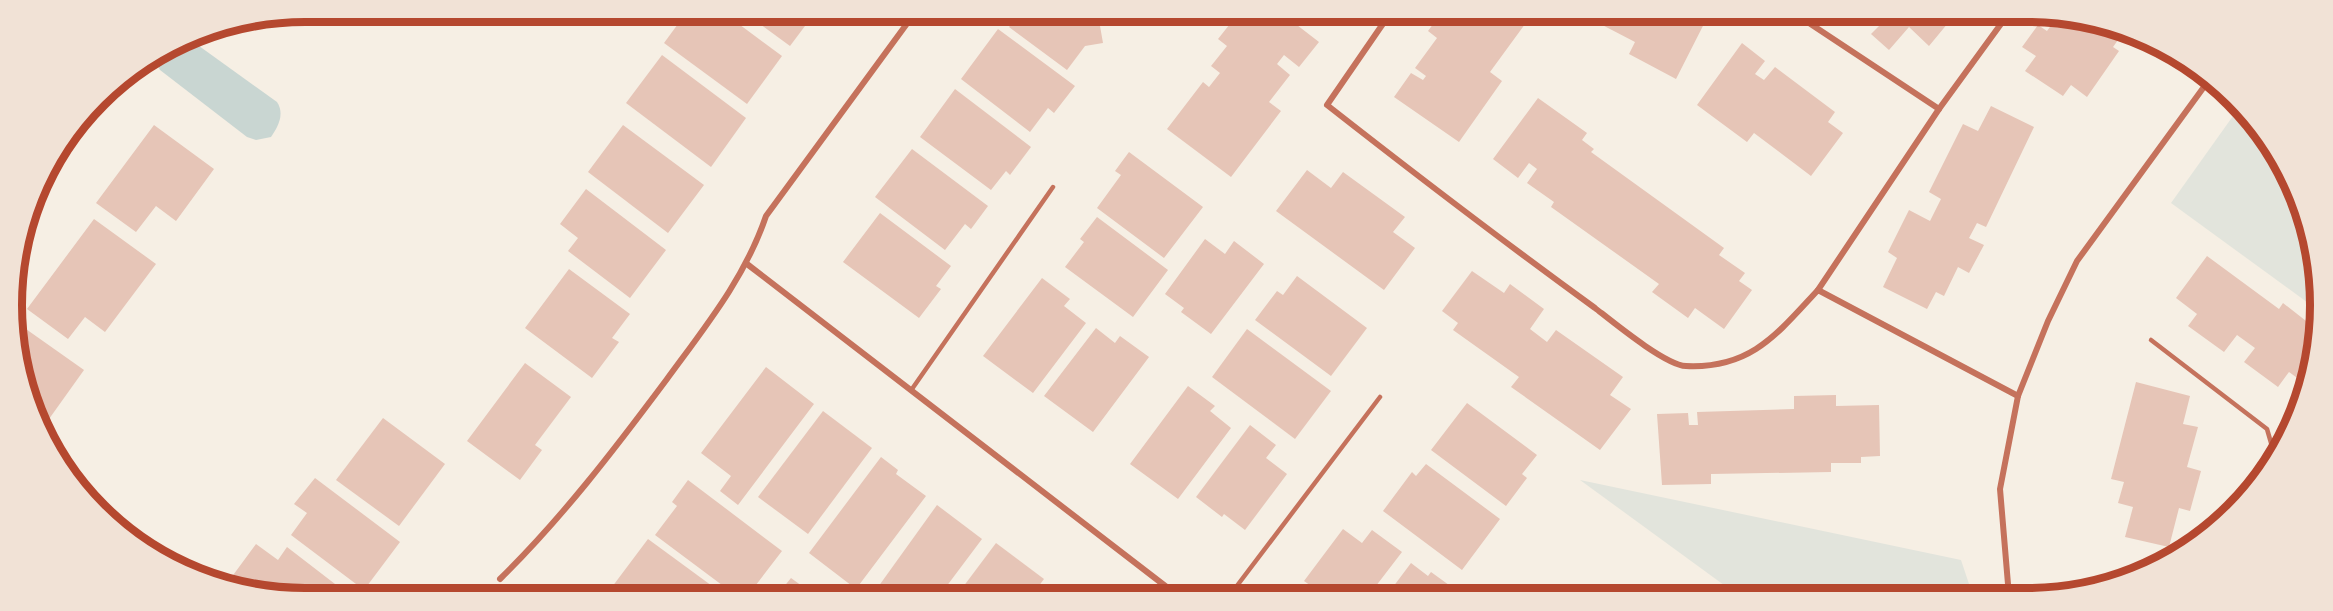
<svg xmlns="http://www.w3.org/2000/svg" width="2333" height="611" viewBox="0 0 2333 611" font-family="Karla,sans-serif">
<rect width="100%" height="100%" fill="#f6efe4"/>
<!-- green -->
<g fill="#e2e4dc">
<path d="M2238 109 2271 142 2315 248V308L2171 203Z"/>
<path d="M1580 480 1961 560 1973 596H1739Z"/>
</g>
<!-- water -->
<path fill="#c9d6d2" d="M188 38 277 102C285 114 278 127 271 137L256 140 247 137 160 70 154 59Z"/>
<!-- building -->
<g fill="#e6c5b7">
<path d="M350 12H379L369 26Z"/>
<path d="M686 13H724L782 56 747 104 664 43Z"/>
<path d="M745 13 814 14 790 46Z"/>
<path d="M1019 14 1104 15H1109L1100 26 1103 43 1085 46 1067 70 1009 27Z"/>
<path d="M1237 15H1284L1319 42 1299 67 1284 55 1277 64 1290 75 1269 102 1281 111 1231 177 1167 129 1203 82 1209 87 1220 73 1211 66 1227 46 1218 39Z"/>
<path d="M1439 16H1531L1490 72 1502 81 1459 142 1394 97 1411 73 1423 80 1426 76 1415 68 1437 38 1428 31Z"/>
<path d="M1585 16H1708L1676 79 1629 54 1635 42Z"/>
<path d="M1869 17H1953L1929 46 1909 27 1889 50 1871 34 1879 26Z"/>
<path d="M2057 17 2084 18 2123 33 2113 47 2119 51 2087 97 2071 85 2063 96 2025 71 2036 56 2022 47 2038 25 2047 31Z"/>
<path d="M998 29 1075 86 1054 113 1048 108 1030 132 961 79Z"/>
<path d="M1742 43 1765 61 1755 74 1764 80 1775 67 1835 112 1828 122 1843 133 1811 176 1754 133 1747 142 1697 105Z"/>
<path d="M662 55 746 118 711 167 626 103Z"/>
<path d="M955 89 1031 147 1010 175 1006 171 991 190 920 137Z"/>
<path d="M1538 98 1587 133 1582 140 1594 149 1591 152 1724 248 1719 255 1745 273 1739 281 1752 290 1724 329 1695 308 1688 318 1652 292 1659 284 1551 207 1554 202 1527 183 1537 169 1529 163 1518 178 1493 159Z"/>
<path d="M1991 106 2034 127 1986 227 1977 223 1969 238 1984 245 1969 273 1958 267 1944 296 1936 292 1927 309 1883 287 1897 258 1888 252 1909 210 1930 221 1941 199 1929 192 1963 124 1978 131Z"/>
<path d="M154 125 214 169 176 221 156 206 136 232 96 203Z"/>
<path d="M623 125 704 185 668 233 588 172Z"/>
<path d="M912 149 988 206 971 229 965 224 945 250 875 197Z"/>
<path d="M1129 152 1203 207 1164 258 1097 208 1121 175 1115 171Z"/>
<path d="M1307 170 1331 188 1343 172 1405 217 1393 232 1415 248 1384 290 1276 211Z"/>
<path d="M586 189 666 250 630 298 568 251 578 238 560 224Z"/>
<path d="M880 213 951 266 936 286 941 289 919 318 843 262Z"/>
<path d="M1097 217 1168 270 1133 317 1065 267 1084 242 1080 239Z"/>
<path d="M94 219 156 264 105 332 85 317 68 339 27 309Z"/>
<path d="M1205 239 1225 254 1234 241 1264 264 1211 334 1181 312 1184 308 1165 294Z"/>
<path d="M2207 256 2279 309 2283 303 2315 328V362L2307 385 2289 372 2278 387 2244 362 2255 348 2237 335 2224 352 2188 326 2197 314 2176 298Z"/>
<path d="M569 269 630 314 612 338 619 342 592 378 525 328Z"/>
<path d="M1472 271 1504 293 1510 284 1544 309 1530 329 1547 342 1556 330 1623 377 1610 395 1631 409 1600 450 1511 387 1519 377 1453 330 1458 323 1442 311Z"/>
<path d="M1297 276 1367 328 1331 376 1255 320 1277 291 1283 295Z"/>
<path d="M1042 278 1070 299 1064 306 1086 323 1033 393 983 356Z"/>
<path d="M16 322 84 370 44 426 22 382Z"/>
<path d="M1096 328 1115 343 1120 336 1149 357 1093 432 1044 396Z"/>
<path d="M1247 329 1331 391 1295 439 1212 377Z"/>
<path d="M525 363 571 397 535 445 542 450 520 480 467 441Z"/>
<path d="M766 367 814 404 738 505 720 491 731 476 701 453Z"/>
<path d="M2136 382 2190 396 2183 424 2198 427 2187 467 2201 471 2190 511 2179 508 2169 547 2125 537 2133 507 2118 503 2124 482 2111 479Z"/>
<path d="M2306 385H2307L2301 400 2297 397Z"/>
<path d="M1188 386 1215 406 1210 411 1231 428 1178 499 1130 464Z"/>
<path d="M1836 395V406L1879 405 1880 456 1861 457V463H1831V472L1711 474V484L1662 485 1657 414 1688 413 1689 425H1698L1697 412 1794 409V396Z"/>
<path d="M1467 403 1537 455 1522 474 1527 478 1506 506 1431 450Z"/>
<path d="M823 411 872 448 808 534 758 497Z"/>
<path d="M383 418 445 464 399 526 336 480Z"/>
<path d="M1250 425 1276 445 1266 458 1287 474 1245 530 1224 514 1222 517 1196 497Z"/>
<path d="M881 457 898 470 896 474 926 496 856 589 809 553Z"/>
<path d="M1426 464 1500 519 1462 570 1383 511 1412 472 1416 476Z"/>
<path d="M315 478 400 542 364 590 291 535 307 513 294 504Z"/>
<path d="M688 480 782 551 749 594H734L655 535 677 506 672 502Z"/>
<path d="M937 505 982 539 940 595 873 594Z"/>
<path d="M1343 529 1362 543 1372 530 1402 552 1369 595H1324L1304 581Z"/>
<path d="M648 539 723 594H613L609 591Z"/>
<path d="M996 543 1044 579 1032 595H957Z"/>
<path d="M256 544 278 560 287 547 348 594 249 593 239 590 228 582Z"/>
<path d="M1411 563 1428 576 1431 572 1460 593 1459 595H1387Z"/>
<path d="M791 578 813 594H778Z"/>
<path d="M1055 589 1064 595H1050Z"/>
</g>
<g fill="none" stroke-linecap="round" stroke-linejoin="round">
<!-- service -->
<g stroke="#c5725c" stroke-width="4.5">
<path d="M2151 340 2267 429 2276 460"/>
<path d="M912 389 1053 187"/>
<path d="M1230 595 1380 397"/>
</g>
<!-- minor -->
<g stroke="#c5725c" stroke-width="6">
<path d="M1389 15 1327 105C1415 174 1504 242 1595 308 1613 322 1665 365 1686 366 1751 369 1777 334 1818 290L2018 396"/>
<path d="M1800 17 1939 109"/>
<path d="M747 264 1177 595"/>
<path d="M1818 290 1939 109 2006 17"/>
<path d="M500 579C562 518 614 450 667 379 705 327 745 278 766 216L914 14"/>
<path d="M2009 596 2000 489 2018 396 2048 321 2077 261 2209 80"/>
</g>
</g>
<!-- crop -->
<path d="M0 0H2333V611H0ZM305 22H2027A283 283 0 0 1 2310 305V305A283 283 0 0 1 2027 588H305A283 283 0 0 1 22 305V305A283 283 0 0 1 305 22Z" fill="#f1e2d6" fill-rule="evenodd"/>
<path fill="none" stroke="#b5482f" stroke-width="8" d="M305 22H2027A283 283 0 0 1 2310 305V305A283 283 0 0 1 2027 588H305A283 283 0 0 1 22 305V305A283 283 0 0 1 305 22Z"/>
</svg>
